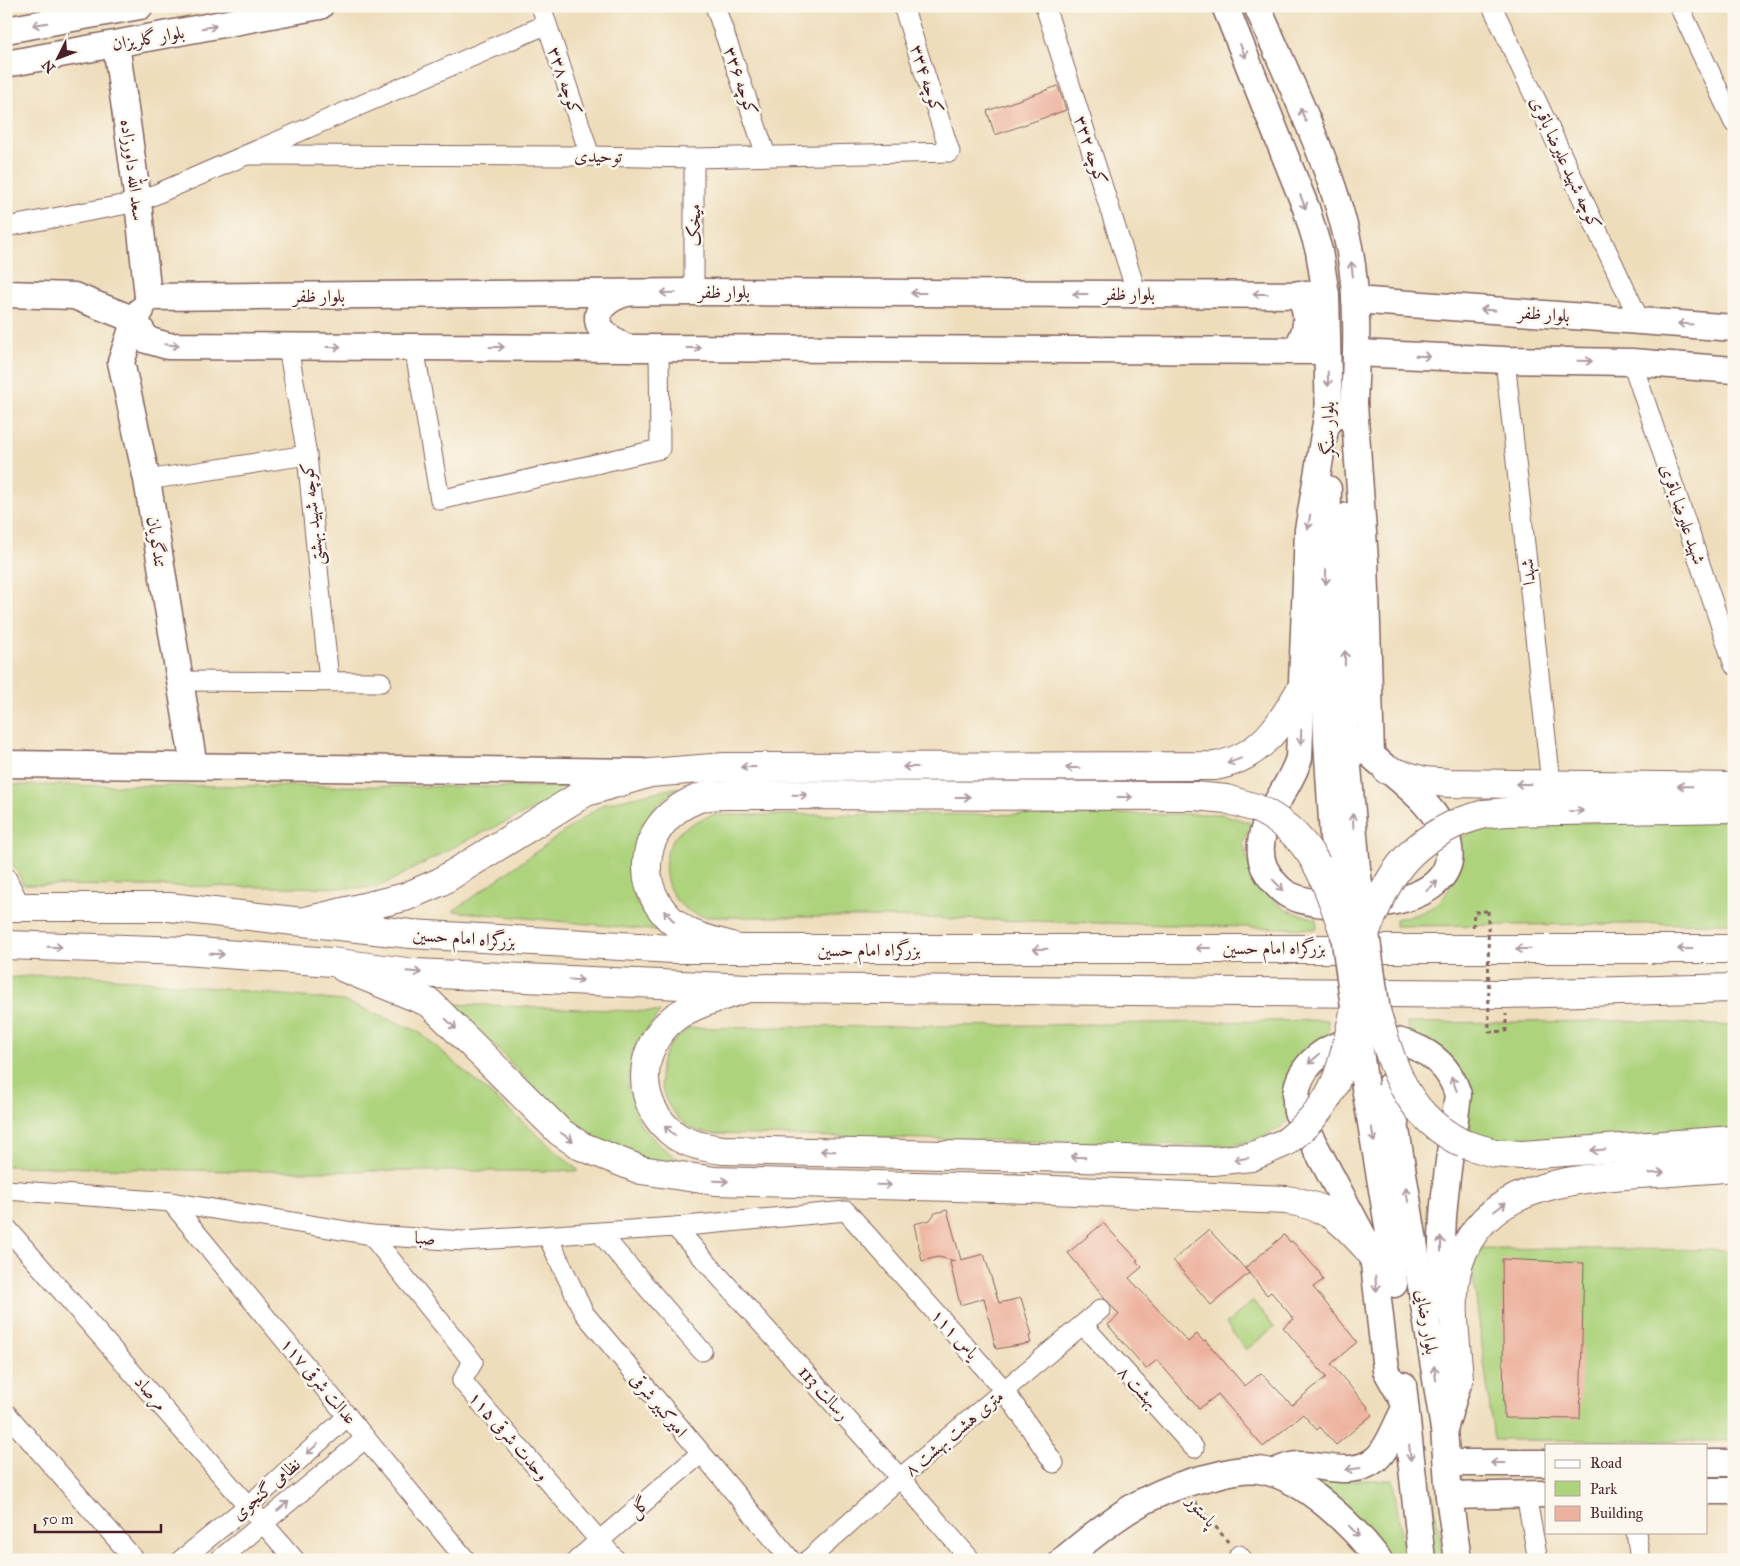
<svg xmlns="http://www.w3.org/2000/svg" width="1740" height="1566" viewBox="0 0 1740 1566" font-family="'IM FELL Great Primer',Amiri,serif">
<rect width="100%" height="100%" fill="#fbf7ec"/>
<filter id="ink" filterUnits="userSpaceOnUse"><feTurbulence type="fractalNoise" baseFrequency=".02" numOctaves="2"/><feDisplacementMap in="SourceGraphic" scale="10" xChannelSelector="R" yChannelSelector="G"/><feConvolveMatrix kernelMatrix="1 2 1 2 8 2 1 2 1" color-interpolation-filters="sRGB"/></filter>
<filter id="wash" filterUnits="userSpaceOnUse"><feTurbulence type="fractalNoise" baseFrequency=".0096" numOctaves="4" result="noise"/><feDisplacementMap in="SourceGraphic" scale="20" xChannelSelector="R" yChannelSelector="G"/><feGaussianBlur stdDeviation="1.12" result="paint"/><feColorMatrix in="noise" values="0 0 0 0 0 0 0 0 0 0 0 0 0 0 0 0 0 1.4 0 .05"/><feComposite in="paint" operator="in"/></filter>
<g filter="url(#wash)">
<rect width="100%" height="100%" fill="#edb"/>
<!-- green -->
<g fill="#add37d" stroke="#7c7954">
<path d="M6 785 571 787 560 797 469 839 377 888 24 885 6 852Z"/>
<path d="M678 787 654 808 640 828 630 874 637 904 661 931 453 911 603 804Z"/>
<path d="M1222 814 1251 823 1243 843 1249 864 1263 890 1286 910 1316 919 1317 929 885 917H707C672 913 656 873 671 843 678 829 698 820 712 815Z"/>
<path d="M1734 819V923L1395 926V919C1449 910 1456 888 1458 838L1484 828 1510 824Z"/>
<path d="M66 973 343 1001 418 1031 579 1171H232L6 1166V978Z"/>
<path d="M455 1004 660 1012 632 1051 628 1086 640 1124 658 1144 683 1163 633 1162 599 1140 543 1097Z"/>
<path d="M1328 1020 1329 1036C1287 1058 1284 1077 1288 1122 1268 1136 1250 1143 1225 1146L714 1134C708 1133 701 1132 695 1130 667 1117 650 1077 667 1050 672 1041 681 1034 689 1028L1043 1025Z"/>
<path d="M1625 1021 1734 1026V1129L1588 1139 1496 1142 1471 1133 1464 1087 1409 1034 1407 1023Z"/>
<path d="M1481 1248 1734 1250V1441L1494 1440 1472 1267Z"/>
<path d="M1253 1301 1274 1327 1246 1350 1226 1324Z"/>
<path d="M1305 1480H1393L1405 1560H1392Z"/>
<path d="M1433 1495 1443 1560H1435L1425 1497Z"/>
</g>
<g id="blocks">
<!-- building -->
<g fill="#edb29e">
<path d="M1058 86 1066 110 995 135 987 111Z"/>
<path d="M947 1210 961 1260 984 1254 999 1303 1021 1298 1032 1335 1029 1336 1031 1343 996 1349 984 1298 960 1305 950 1262 956 1261 938 1257 922 1261 914 1224 930 1220 935 1213Z"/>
<path d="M1103 1223 1138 1260 1136 1261 1142 1267 1129 1278 1188 1342 1197 1334 1203 1341 1205 1340 1245 1386 1261 1373 1292 1405 1326 1377 1283 1327 1294 1319 1271 1292 1267 1295 1245 1268 1284 1235 1290 1242 1292 1241 1319 1272 1323 1280 1313 1287 1357 1342 1331 1364 1368 1407 1367 1408 1372 1415 1336 1445 1320 1427 1317 1430 1303 1414 1263 1447 1218 1394 1199 1409 1157 1360 1146 1369 1108 1325 1119 1315 1068 1253Z"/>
<path d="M1209 1230 1249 1273 1211 1305 1173 1260Z"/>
<path d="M1502 1259 1584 1263 1580 1419 1504 1418Z"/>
</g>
</g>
</g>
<g filter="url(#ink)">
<use href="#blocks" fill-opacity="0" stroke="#83625d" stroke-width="1"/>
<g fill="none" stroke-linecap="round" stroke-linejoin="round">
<defs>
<g id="street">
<path d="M541 6 590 156"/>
<path d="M715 6 766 155"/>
<path d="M1045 6 1137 294"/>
<path d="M1492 6 1640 321"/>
<path d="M1679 6 1734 123"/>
<path d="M246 155 590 156 694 158 950 152 903 6"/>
<path d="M694 158V292"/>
<path d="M6 227 138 202 545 25"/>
<path d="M414 346 440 500 660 449 659 348"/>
<path d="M288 347 307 455 329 681"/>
<path d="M1505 360 1551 784"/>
<path d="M1632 362 1734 665"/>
<path d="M147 480 307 455"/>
<path d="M180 681 381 682"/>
<path d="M6 877 21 907"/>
<path d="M6 1190 171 1202 371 1235 463 1241 675 1227 846 1211 1004 1390 1054 1463"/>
<path d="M171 1202 466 1560"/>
<path d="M6 1227 295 1560"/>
<path d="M675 1227 900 1478 971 1560"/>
<path d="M600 1233 702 1351"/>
<path d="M371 1235 473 1362 462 1381 616 1560"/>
<path d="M548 1237 584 1313 791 1560"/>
<path d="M1083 1325 1194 1448"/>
<path d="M6 1413 135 1560"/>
<path d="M1526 1495 1538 1560"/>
<path d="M1636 1532 1640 1560"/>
<path d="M1239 1555 1243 1560"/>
<path d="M181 1560 249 1505 348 1416"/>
<path d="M219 1560 366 1438"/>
<path d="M577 1560 700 1454"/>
<path d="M808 1560 900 1478 1101 1309"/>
</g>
<g id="secondary">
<path d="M1225 6 1306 208 1319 251 1326 295 1329 422"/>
<path d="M1257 6C1290 83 1332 165 1349 247 1360 304 1356 364 1353 422"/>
<path d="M6 30 140 6"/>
<path d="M116 44 138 202 148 297"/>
<path d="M6 64 320 6"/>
<path d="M6 294 74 296 135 320 147 340 168 346 1327 351"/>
<path d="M148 297 694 292 1326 295"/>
<path d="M1355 300 1734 328"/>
<path d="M141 310 135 320 121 362 147 480 194 766"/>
<path d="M625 347C617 342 607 338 602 330 589 310 610 298 626 293"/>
<path d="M1296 350C1308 330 1310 315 1299 294"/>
<path d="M1357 353 1505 360 1632 362 1734 370"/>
<path d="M1329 405 1308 530 1299 758C1289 793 1249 827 1264 867 1269 877 1279 890 1289 895 1327 914 1465 913 1448 842 1438 805 1397 779 1371 755L1365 561 1354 404"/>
<path d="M1328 489 1325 664 1327 740 1335 869"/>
<path d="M1348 516 1344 722 1357 869"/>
<path d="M6 764 642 772"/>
<path d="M1389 1086 1444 1429 1449 1496 1458 1560"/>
<path d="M1365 1087 1389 1232 1394 1284"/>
<path d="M1403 1385 1422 1560"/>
<path d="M1404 1402 1386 1370 1373 1255 1297 1112C1282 1026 1435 1010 1458 1095 1449 1166 1434 1237 1447 1309"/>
<path d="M1444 1429 1459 1380 1455 1358"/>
<path d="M1447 1463H1546"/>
<path d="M1706 1463H1734"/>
<path d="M1272 1473C1280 1470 1289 1465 1297 1465 1324 1464 1353 1478 1376 1459 1389 1448 1396 1424 1405 1409"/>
<path d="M1706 1491H1734"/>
<path d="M1449 1496 1546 1494"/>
<path d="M1063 1560C1113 1518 1148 1490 1214 1476 1228 1472 1244 1468 1259 1470 1303 1476 1353 1526 1379 1560"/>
</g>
<g id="primary">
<path d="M1387 770 1424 781 1450 783 1734 787"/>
<path d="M1459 822 1484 814 1507 812 1734 808"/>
<path d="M305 921 405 897 440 882 586 792 650 773 725 767 1215 766C1260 758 1280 726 1301 689"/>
<path d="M731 946C718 942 702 939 690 933 630 902 633 823 697 799 706 795 717 795 727 795L1195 796 1226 799 1256 808"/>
<path d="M344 968 430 1003 560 1132 581 1146 641 1170 715 1181 1030 1189 1286 1200C1331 1206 1344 1223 1373 1255"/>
<path d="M745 989C721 997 695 1003 674 1018 635 1049 635 1107 676 1136 690 1145 707 1148 723 1150L1213 1161 1251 1157 1286 1142"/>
<path d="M1464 1144 1494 1153 1522 1155 1734 1140"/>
<path d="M1459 1380C1457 1344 1448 1299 1459 1263 1483 1185 1571 1179 1639 1174 1671 1172 1702 1170 1734 1167"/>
</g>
<g id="highway">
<path d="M6 907H169L411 934 673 949H1734"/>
<path d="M6 945 185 951 331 962 414 973 748 988 1506 994 1734 988"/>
</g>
</defs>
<!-- street casing -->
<use href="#street" stroke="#83625d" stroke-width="21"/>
<!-- secondary casing -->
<use href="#secondary" stroke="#83625d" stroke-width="29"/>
<!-- primary casing -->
<use href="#primary" stroke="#83625d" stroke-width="30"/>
<!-- highway casing -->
<use href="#highway" stroke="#83625d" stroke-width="30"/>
<!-- path -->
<g stroke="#83625d" stroke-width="3" stroke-dasharray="4 4" stroke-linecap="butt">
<path d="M1473 927 1474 912 1488 911"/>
<path d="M1489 1032 1506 1031V1014"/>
<path d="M1195 1502 1229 1543"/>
</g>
<!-- street -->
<use href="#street" stroke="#fff" stroke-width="19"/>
<!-- secondary -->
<use href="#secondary" stroke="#fff" stroke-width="26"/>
<!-- primary -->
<use href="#primary" stroke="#fff" stroke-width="28"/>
<!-- highway -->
<use href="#highway" stroke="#fff" stroke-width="28"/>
<defs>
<g id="secondary-bridge">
<path d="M1335 869 1365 1087"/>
<path d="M1357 869 1380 1033"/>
</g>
<g id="primary-bridge">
<path d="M1256 808C1312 834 1324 876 1343 930"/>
<path d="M1366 931C1389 877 1402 848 1459 822"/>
<path d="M1376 1011C1394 1069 1405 1115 1464 1144"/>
<path d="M1286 1142C1337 1103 1341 1071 1354 1012"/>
</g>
</defs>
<!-- secondary-bridge casing -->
<use href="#secondary-bridge" stroke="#83625d" stroke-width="29" stroke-linecap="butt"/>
<!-- primary-bridge casing -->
<use href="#primary-bridge" stroke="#83625d" stroke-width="30" stroke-linecap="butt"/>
<!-- path-bridge -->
<path stroke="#83625d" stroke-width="3" stroke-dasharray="4 4" stroke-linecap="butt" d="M1488 911 1489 1032"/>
<!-- secondary-bridge -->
<use href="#secondary-bridge" stroke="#fff" stroke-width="26"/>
<!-- primary-bridge -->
<use href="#primary-bridge" stroke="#fff" stroke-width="28"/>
</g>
<!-- one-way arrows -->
<defs><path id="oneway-shaft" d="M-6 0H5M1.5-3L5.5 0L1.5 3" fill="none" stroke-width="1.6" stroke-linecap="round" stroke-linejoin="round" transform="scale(1.25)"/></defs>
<g stroke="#ae9aa0">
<use href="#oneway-shaft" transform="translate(40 24) rotate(170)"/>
<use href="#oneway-shaft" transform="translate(209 27) rotate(-10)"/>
<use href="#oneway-shaft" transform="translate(1243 51) rotate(68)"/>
<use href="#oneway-shaft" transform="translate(1303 115) rotate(-113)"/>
<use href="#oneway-shaft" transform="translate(1303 202) rotate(69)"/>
<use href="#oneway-shaft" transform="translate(1352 269) rotate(-97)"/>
<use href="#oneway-shaft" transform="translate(668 293) rotate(179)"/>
<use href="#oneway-shaft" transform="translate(918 293) rotate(-180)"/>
<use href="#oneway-shaft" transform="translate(1080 294) rotate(-180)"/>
<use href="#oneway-shaft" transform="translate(1260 294) rotate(180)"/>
<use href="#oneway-shaft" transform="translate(1488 310) rotate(-176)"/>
<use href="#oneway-shaft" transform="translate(1685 324) rotate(-176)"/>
<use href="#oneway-shaft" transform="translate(172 345) rotate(5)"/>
<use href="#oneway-shaft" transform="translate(334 347)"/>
<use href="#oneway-shaft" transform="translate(497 347)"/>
<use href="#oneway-shaft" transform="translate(694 348)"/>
<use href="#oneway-shaft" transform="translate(1423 356) rotate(2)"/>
<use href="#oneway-shaft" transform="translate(1585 361) rotate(1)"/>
<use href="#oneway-shaft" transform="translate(1328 379) rotate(88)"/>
<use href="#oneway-shaft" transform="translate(1309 522) rotate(99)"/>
<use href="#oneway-shaft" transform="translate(1326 577) rotate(91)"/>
<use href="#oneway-shaft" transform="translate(1345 658) rotate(-89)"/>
<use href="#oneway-shaft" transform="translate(1301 737) rotate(92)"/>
<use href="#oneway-shaft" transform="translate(1234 761) rotate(160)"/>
<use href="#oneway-shaft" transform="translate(748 767) rotate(-180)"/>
<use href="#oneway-shaft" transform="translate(910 767) rotate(-180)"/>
<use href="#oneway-shaft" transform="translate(1073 768) rotate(-180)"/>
<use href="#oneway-shaft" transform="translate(1523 784) rotate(-180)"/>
<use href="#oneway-shaft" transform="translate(1685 786) rotate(-179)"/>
<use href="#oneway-shaft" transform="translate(800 795) rotate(1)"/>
<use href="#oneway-shaft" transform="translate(963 797)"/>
<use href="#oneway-shaft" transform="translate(1125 797)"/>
<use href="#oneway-shaft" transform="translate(1576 811) rotate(-1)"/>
<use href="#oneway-shaft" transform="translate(1353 821) rotate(-95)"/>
<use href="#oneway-shaft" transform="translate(1278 885) rotate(46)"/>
<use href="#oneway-shaft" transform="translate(1432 886) rotate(-41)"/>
<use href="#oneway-shaft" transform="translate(669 916) rotate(-133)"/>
<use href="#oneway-shaft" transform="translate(55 947) rotate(2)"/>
<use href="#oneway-shaft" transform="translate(1203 948) rotate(-180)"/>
<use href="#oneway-shaft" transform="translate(1040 949) rotate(179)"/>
<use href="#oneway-shaft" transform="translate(1523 949) rotate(-180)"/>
<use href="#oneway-shaft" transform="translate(1685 949) rotate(-180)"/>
<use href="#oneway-shaft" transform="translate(217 954) rotate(4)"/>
<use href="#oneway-shaft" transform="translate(414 972) rotate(5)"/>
<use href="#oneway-shaft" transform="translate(576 980) rotate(3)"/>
<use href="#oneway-shaft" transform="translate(451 1024) rotate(44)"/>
<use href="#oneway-shaft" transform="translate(1314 1059) rotate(139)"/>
<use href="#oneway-shaft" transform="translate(1454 1084) rotate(-111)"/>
<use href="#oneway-shaft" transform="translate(670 1131) rotate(-139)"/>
<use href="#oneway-shaft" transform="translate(1373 1135) rotate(81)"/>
<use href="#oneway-shaft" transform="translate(567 1137) rotate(35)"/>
<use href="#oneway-shaft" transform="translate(1598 1150) rotate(176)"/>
<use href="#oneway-shaft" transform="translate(828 1151) rotate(-179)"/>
<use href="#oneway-shaft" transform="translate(1078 1157) rotate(-178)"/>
<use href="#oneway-shaft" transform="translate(1241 1159) rotate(171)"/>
<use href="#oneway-shaft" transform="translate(1657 1173) rotate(-4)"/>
<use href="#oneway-shaft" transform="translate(721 1181) rotate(2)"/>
<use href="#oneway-shaft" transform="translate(884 1185) rotate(1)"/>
<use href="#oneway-shaft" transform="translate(1407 1195) rotate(-99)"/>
<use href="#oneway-shaft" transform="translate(1500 1207) rotate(-37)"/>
<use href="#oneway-shaft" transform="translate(1441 1244) rotate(-90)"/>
<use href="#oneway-shaft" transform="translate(1376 1284) rotate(84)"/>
<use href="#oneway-shaft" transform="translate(1435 1373) rotate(-99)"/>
<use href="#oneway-shaft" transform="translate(312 1449) rotate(138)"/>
<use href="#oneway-shaft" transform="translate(1410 1453) rotate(84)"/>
<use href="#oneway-shaft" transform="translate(1498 1463) rotate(-180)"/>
<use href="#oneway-shaft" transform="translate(1353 1469) rotate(172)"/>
<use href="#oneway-shaft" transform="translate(283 1506) rotate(-39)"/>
<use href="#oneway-shaft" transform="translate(1354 1531) rotate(46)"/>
</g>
</g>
<g text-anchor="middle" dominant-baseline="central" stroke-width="5" stroke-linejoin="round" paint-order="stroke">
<!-- street labels -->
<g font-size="18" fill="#4a1f2b" stroke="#fbf7ec">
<text transform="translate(148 38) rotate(-10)">بلوار گلریزان</text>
<text transform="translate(927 79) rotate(72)">کوچه ۳۳۴</text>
<text transform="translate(565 81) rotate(71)">کوچه ۳۳۸</text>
<text transform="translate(741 81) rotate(71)">کوچه ۳۳۶</text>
<text transform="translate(1091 150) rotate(72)">کوچه ۳۳۲</text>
<text transform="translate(598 156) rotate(1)">توحیدی</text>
<text transform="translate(1566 163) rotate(65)">کوچه شهید علیرضا باقری</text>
<text transform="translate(133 170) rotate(83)">سعد الله داورزاده</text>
<text transform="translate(694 225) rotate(-90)">میخک</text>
<text x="724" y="292">بلوار ظفر</text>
<text x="1129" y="294">بلوار ظفر</text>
<text x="319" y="296">بلوار ظفر</text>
<text transform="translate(1544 314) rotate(4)">بلوار ظفر</text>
<text transform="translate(1328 429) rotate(-90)">بلوار سنگر</text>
<text transform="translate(312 514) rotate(-96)">کوچه شهید بهشتی</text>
<text transform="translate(1683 514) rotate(71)">شهید علیرضا باقری</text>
<text transform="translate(157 542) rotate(81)">تندگویان</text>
<text transform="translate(1528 572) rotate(-96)">شهدا</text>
<text transform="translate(464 938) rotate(4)">بزرگراه امام حسین</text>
<text x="1274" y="948">بزرگراه امام حسین</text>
<text x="869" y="950">بزرگراه امام حسین</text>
<text transform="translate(425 1238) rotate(4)">صبا</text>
<text transform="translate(1427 1322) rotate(81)">بلوار رضایی</text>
<text transform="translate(955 1334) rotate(48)">یاس ۱۱۱</text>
<text transform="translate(319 1381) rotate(50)">۱۱۷ عدالت شرقی</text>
<text transform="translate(1138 1387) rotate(48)">۸ بهشت</text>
<text transform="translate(151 1393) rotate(49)">مرصاد</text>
<text transform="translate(824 1393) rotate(48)">رسالت 113</text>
<text transform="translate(659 1405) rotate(50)">امیرکبیر شرقی</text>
<text transform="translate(954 1433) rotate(-40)">۸ متری هشت بهشت</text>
<text transform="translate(509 1436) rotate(49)">۱۱۵ وحدت شرقی</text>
<text transform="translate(266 1489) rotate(-41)">نظامی گنجوی</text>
<text transform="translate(639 1507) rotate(-41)">گل</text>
<text transform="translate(1202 1511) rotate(50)">پاستور</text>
</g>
</g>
<!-- margin -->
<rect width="1740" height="1566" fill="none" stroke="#fbf7ec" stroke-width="25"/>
<!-- legend -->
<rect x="1545" y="1444" width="162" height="90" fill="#fbf7ec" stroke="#b4a19f"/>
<rect x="1555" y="1460" width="25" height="8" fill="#ffffff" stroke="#b4a19f"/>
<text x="1590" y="1468" font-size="15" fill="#4a1f2b">Road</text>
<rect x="1555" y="1481" width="25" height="15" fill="#add37d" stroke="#b4a19f"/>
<text x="1590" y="1494" font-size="15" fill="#4a1f2b">Park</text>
<rect x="1555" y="1506" width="25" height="15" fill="#edb29e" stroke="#b4a19f"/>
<text x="1590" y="1518" font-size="15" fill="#4a1f2b">Building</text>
<!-- north arrow -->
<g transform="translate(58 58) rotate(228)" stroke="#fbf7ec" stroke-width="4" paint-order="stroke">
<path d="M0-4L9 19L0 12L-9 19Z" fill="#4a1f2b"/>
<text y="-8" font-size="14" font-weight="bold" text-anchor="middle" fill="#4a1f2b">N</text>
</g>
<!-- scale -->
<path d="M35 1524v8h126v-8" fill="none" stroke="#4a1f2b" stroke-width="2.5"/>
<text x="42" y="1524" font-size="15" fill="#4a1f2b" stroke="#fbf7ec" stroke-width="4" paint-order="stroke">50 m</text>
</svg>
